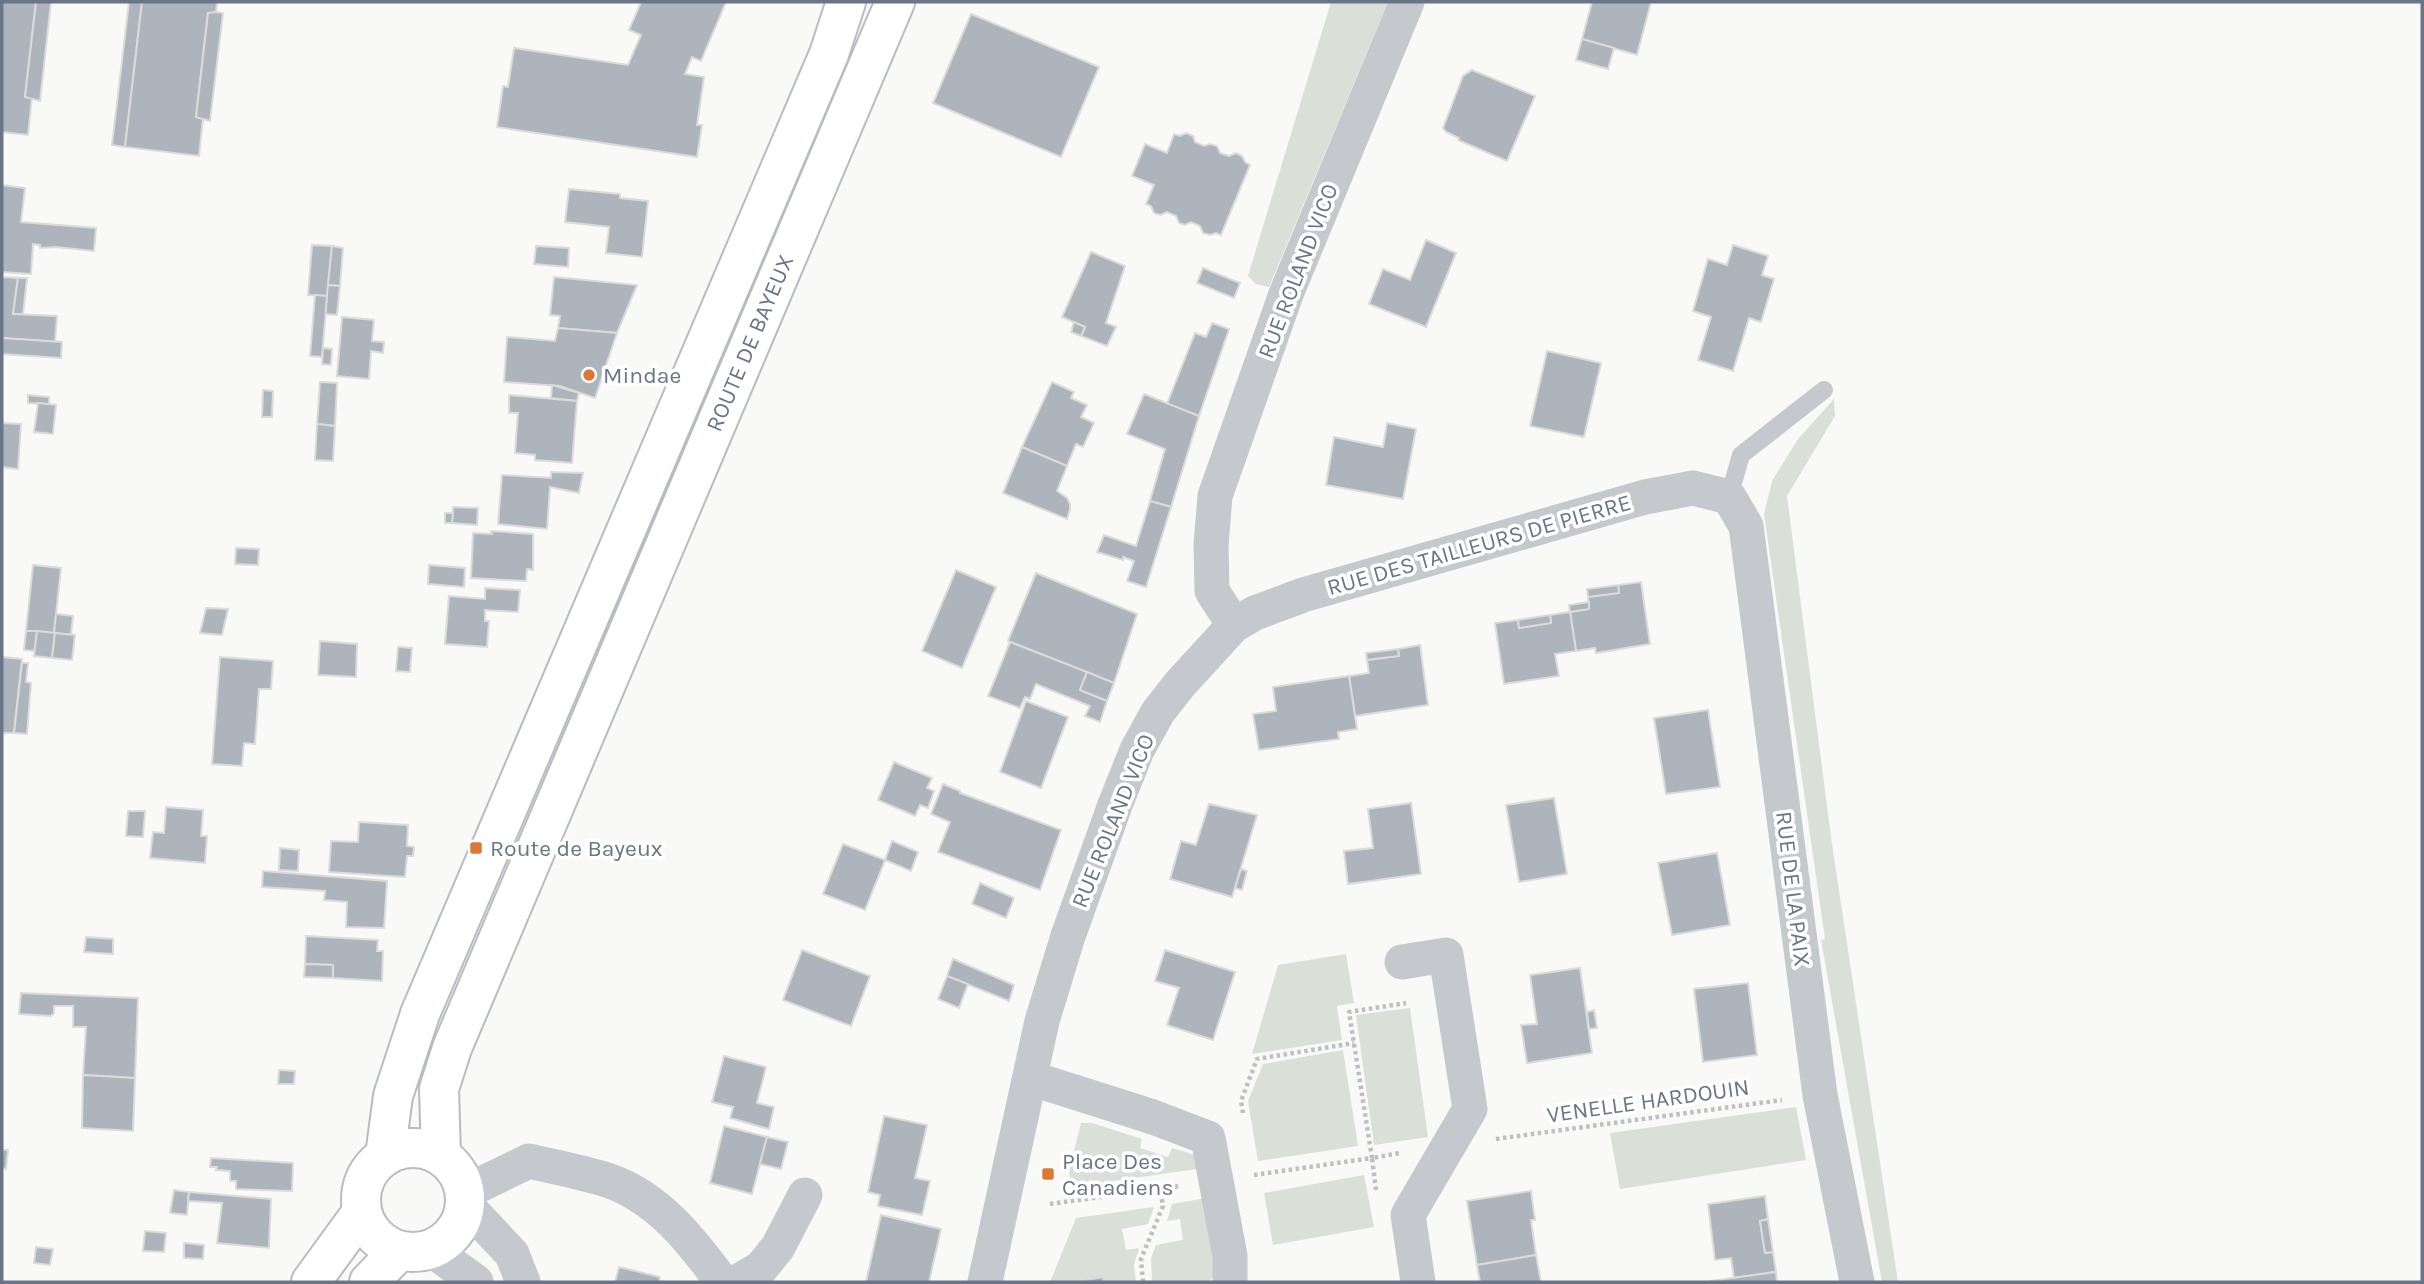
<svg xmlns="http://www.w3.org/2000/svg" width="2424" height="1284" viewBox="0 0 2424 1284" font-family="Karla,sans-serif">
<rect width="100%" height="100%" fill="#f9f9f7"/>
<!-- green -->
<g fill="#dae0d8">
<path d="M1331 2H1388L1269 287 1256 284 1248 276Z"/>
<path d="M1834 399 1835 416 1787 496 1831 837 1898 1282H1882L1821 940 1825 939 1764 514 1772 481 1798 439Z"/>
<path d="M1346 954 1354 1003 1337 1006 1342 1040 1252 1054 1278 965Z"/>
<path d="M1410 1008 1428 1137 1374 1145 1356 1015Z"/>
<path d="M1343 1050 1358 1146 1258 1161 1248 1101 1263 1064Z"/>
<path d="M1796 1107 1806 1160 1620 1189 1610 1133Z"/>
<path d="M1081 1123H1092L1142 1139 1140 1148 1168 1157 1172 1148 1195 1155 1197 1169 1071 1187 1069 1171Z"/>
<path d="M1364 1175 1374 1227 1273 1245 1264 1193Z"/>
<path d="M1206 1198 1215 1273 1209 1282H1152L1151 1258 1156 1245 1183 1240 1180 1219 1167 1221 1172 1204Z"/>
<path d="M1154 1207 1148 1224 1122 1229 1126 1250 1139 1248 1134 1265 1136 1282H1104L1103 1277 1074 1282H1050L1076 1218Z"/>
</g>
<!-- building -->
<g fill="#aeb4bb" stroke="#dbdbd9" stroke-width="2">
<path d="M2 2H36L25 97H32L28 135 2 132Z"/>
<path d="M36 2H51L40 101 25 97Z"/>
<path d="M129 2H142L125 147 112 145Z"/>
<path d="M142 2H217L216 14 208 13 196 117 203 118 199 156 125 147Z"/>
<path d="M641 2H726L701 61 692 57 685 74 704 77 697 125H702L697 157 497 127 503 86 508 87 514 48 628 65 641 35 629 30Z"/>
<path d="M1592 2H1651L1637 55 1582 39Z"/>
<path d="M216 12 223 13 210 121 196 117 208 13Z"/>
<path d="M971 14 1099 67 1061 157 933 103Z"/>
<path d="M1582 39 1614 48 1608 69 1576 60Z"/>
<path d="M1472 70 1535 96 1507 161 1458 140 1459 138 1446 132 1443 128 1463 76Z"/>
<path d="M1186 133 1193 136 1195 142 1204 146 1210 144 1217 146 1220 153 1229 156 1236 153 1242 156 1245 162 1250 165 1221 235 1216 233 1210 235 1203 233 1200 226 1191 222 1185 225 1179 223 1176 216 1167 212 1160 215 1154 213 1151 206 1146 204 1154 185 1132 176 1145 144 1167 153 1174 134 1180 136Z"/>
<path d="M2 185 25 188 21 222 96 228 94 251 56 247 40 248V245L33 244 31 274 2 272Z"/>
<path d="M569 189 620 194V198L648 201 642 257 606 253 609 227 565 222Z"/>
<path d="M1426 240 1456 253 1426 327 1369 304 1383 269 1410 280Z"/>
<path d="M312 245 332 246 327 296 308 295Z"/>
<path d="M1733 245 1768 256 1762 275 1774 279 1761 322 1749 318 1733 371 1698 360 1711 317 1693 311 1708 259 1727 265Z"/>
<path d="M332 246 343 248 340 286 328 285Z"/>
<path d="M536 246 569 248 568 267 534 264Z"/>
<path d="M1091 252 1125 266 1106 323 1116 327 1107 346 1081 336 1085 327 1062 317Z"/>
<path d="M1203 268 1240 283 1234 298 1197 283Z"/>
<path d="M2 277 18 278 13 314 57 316 55 342 2 338Z"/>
<path d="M554 277 637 285 617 333 558 328 560 316 550 315Z"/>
<path d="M18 278H27L23 314H13Z"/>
<path d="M328 285 340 286 337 315 325 314Z"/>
<path d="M315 295 327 296 322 357 310 356Z"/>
<path d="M342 317 374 320 372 341 384 342 383 353 371 351 369 379 337 376Z"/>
<path d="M1074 322 1085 327 1081 336 1071 332Z"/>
<path d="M1212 323 1229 329 1199 416 1167 404 1195 333 1206 337Z"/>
<path d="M558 328 617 333 595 398 560 386 504 382 507 337 555 341Z"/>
<path d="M2 338 62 342 61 358 2 354Z"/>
<path d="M323 348 332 349 331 365 322 364Z"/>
<path d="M1547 351 1601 363 1584 437 1530 426Z"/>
<path d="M320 382 337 383 335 426 317 424Z"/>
<path d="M1052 382 1074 392 1071 398 1087 405 1081 417 1094 423 1083 447 1076 444 1067 466 1022 447Z"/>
<path d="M552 385 579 393 577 401 551 398Z"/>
<path d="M263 390 273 391 272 417H262Z"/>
<path d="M1144 394 1199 416 1171 507 1150 501 1165 449 1127 434Z"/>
<path d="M28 395 49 397V404L28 403Z"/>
<path d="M509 395 577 401 572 463 535 460V455L515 453 518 413H509Z"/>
<path d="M38 403 56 405 53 434 34 432Z"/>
<path d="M2 423 21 424 18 469 2 467Z"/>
<path d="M1387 423 1416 429 1403 499 1326 485 1334 437 1383 447Z"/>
<path d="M317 424 335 426 333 461 315 460Z"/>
<path d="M1022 447 1067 466 1057 491 1067 498 1070 504V509L1067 519 1003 493Z"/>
<path d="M551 472 583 473 579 493 550 487 547 529 498 524 502 475 551 478Z"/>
<path d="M1150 501 1171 507 1146 587 1127 581 1134 561 1123 557V560L1097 552 1104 535 1136 546Z"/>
<path d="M453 507 478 508 477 525 452 523Z"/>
<path d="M445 513H453L452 523H445Z"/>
<path d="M491 531 533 534V570L527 569 526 581 471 578 473 533 492 534Z"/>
<path d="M236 548 259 549 258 565 235 564Z"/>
<path d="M33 565 61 568 54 633 26 631Z"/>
<path d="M429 565 465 568 464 587 428 584Z"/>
<path d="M956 570 996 587 962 668 922 651Z"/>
<path d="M1036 573 1137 614 1114 683 1008 641Z"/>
<path d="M1641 582 1650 644 1596 653 1595 648 1576 651 1570 612 1589 609 1588 597 1619 593 1618 585Z"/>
<path d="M1618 585 1619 593 1588 597 1587 589Z"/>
<path d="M485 588 520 590 518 612 485 610V621H489L487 647 445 644 449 596 485 599Z"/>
<path d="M1589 602V609L1570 612 1569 605Z"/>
<path d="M206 608 228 609 222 635 200 633Z"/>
<path d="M1570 612 1576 651 1555 654 1559 676 1504 684 1495 623 1518 620 1519 628 1551 623 1550 615Z"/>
<path d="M56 614 73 616 71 635 54 633Z"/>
<path d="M1550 615 1551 623 1519 628 1518 620Z"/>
<path d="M26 631H37L35 651 24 650Z"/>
<path d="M37 631 55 633 52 658 34 656Z"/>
<path d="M55 633 75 635 72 660 52 658Z"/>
<path d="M320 641 357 644 356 677 318 675Z"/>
<path d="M1010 642 1087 672 1080 690 1107 701 1100 722 1085 716 1090 706 1036 684 1030 699 1025 697 1020 708 988 696Z"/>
<path d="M1420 645 1428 705 1355 716 1349 676 1369 673 1367 660 1399 656 1398 649Z"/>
<path d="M398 647 412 648 410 672 396 671Z"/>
<path d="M1398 649 1399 656 1367 660 1366 653Z"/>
<path d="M2 657 22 659 14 733H2Z"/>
<path d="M220 657 273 661 271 689H259L255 744 244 743 242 766 212 764Z"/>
<path d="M22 663H28L26 682 31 683 27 734 14 733Z"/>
<path d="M1087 672 1114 683 1107 701 1080 690Z"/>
<path d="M1349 676 1357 729 1338 732 1339 739 1259 750 1253 714 1276 711 1273 687Z"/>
<path d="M1026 701 1068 717 1041 788 1000 772Z"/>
<path d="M1708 710 1720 787 1666 794 1654 718Z"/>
<path d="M894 762 932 778 927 788 934 791 928 808 920 805 915 816 878 800Z"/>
<path d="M943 784 960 791V793L1061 830 1040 890 938 852 950 822 931 814Z"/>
<path d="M1554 798 1567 874 1519 882 1506 805Z"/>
<path d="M1411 803 1421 874 1348 884 1344 851 1373 848 1368 809Z"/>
<path d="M1209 804 1257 815 1232 897 1170 879 1181 841 1196 845Z"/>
<path d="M166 807 203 810 201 836H207L205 863 150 858 153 832 164 833Z"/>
<path d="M128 811H145L143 837 126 836Z"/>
<path d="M359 822 408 825 407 846 414 847 413 856H407L405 877 329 872 331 841 358 842Z"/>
<path d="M892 841 918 852 911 871 885 860Z"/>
<path d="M843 844 885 860 865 910 823 894Z"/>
<path d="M280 848 299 850 298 871 279 870Z"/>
<path d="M1717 853 1730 925 1672 935 1658 863Z"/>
<path d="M1241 869 1247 871 1242 890 1235 888Z"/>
<path d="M263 871 387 881 384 928 346 927 347 902 324 900 325 891 262 887Z"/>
<path d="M980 883 1014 898 1006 918 972 904Z"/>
<path d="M306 936 378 940 377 951H383L382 981 333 978V965L305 964Z"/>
<path d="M86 937 113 939V954L84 952Z"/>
<path d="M802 950 870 976 851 1026 783 1000Z"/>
<path d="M1165 950 1235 972 1213 1040 1167 1025 1179 988 1155 981Z"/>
<path d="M953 959 1014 985 1009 1001 947 976Z"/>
<path d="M305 964 333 965V978L304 977Z"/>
<path d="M1580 968 1592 1053 1527 1063 1521 1025 1537 1024 1530 975Z"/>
<path d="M947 976 968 984 959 1008 938 999Z"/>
<path d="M1748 983 1757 1055 1703 1062 1694 989Z"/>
<path d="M21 993 138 998 135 1078 83 1075 86 1027H73V1006H54V1013L51 1016 19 1014Z"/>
<path d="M1594 1010 1597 1028 1589 1029 1587 1012Z"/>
<path d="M724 1056 766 1067 757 1103 774 1107 769 1129 730 1118 733 1107 712 1102Z"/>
<path d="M279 1070 295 1071 294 1084H278Z"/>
<path d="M83 1075 135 1078 133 1131 82 1128Z"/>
<path d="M884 1116 927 1125 915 1178 930 1181 922 1215 878 1206 880 1195 868 1192Z"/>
<path d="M724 1126 767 1137 752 1194 710 1183Z"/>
<path d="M767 1137 788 1142 781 1169 760 1164Z"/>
<path d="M2 1150H8L6 1169 2 1168Z"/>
<path d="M211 1158 293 1163 292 1191 236 1189V1181H230V1171L216 1170 217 1167H210Z"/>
<path d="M174 1190 189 1192 187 1215 170 1213Z"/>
<path d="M1531 1191 1535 1220H1531L1536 1255 1477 1265 1467 1201Z"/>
<path d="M189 1192 271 1199 269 1248 217 1243 222 1203 188 1201Z"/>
<path d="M1765 1196 1768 1219 1760 1221 1765 1253 1773 1252 1776 1272 1734 1278 1731 1258 1715 1260 1708 1204Z"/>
<path d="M881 1215 941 1229 929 1282H866Z"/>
<path d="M1768 1219 1773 1252 1765 1253 1760 1221Z"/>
<path d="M145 1231 166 1233 164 1252 143 1251Z"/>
<path d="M184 1243 204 1245 203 1259 184 1258Z"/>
<path d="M36 1247 53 1249 50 1265 34 1263Z"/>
<path d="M1536 1255 1541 1282H1480L1477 1265Z"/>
<path d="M619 1267 660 1277 659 1282H615Z"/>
<path d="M1776 1272 1777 1282H1710V1281Z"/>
<path d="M1103 1277 1104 1282H1074Z"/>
</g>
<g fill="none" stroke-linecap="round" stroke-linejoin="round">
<defs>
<g id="secondary">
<circle cx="413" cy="1200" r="52"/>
<path d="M385 1156 393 1096 420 1014 829 54 846 2"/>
<path d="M441 1156 439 1089 452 1048 895 2"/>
<path d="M311 1282 362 1212"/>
<path d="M369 1282 399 1251"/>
</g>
</defs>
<!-- secondary casing -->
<use href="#secondary" stroke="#b8bbc1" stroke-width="42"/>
<!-- path -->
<g stroke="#bdbfc2" stroke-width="4.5" stroke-dasharray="3.5 3.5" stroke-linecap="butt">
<path d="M1243 1113 1241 1101 1257 1059 1354 1043"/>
<path d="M1496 1139 1782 1100"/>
<path d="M1254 1175 1372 1158 1349 1012 1406 1003"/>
<path d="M1376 1190 1372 1158 1400 1153"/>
<path d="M1050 1204 1180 1186"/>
<path d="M1143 1282 1141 1259 1163 1206 1160 1189"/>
</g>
<!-- lane -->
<path stroke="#c5c8cc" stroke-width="18" d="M1729 497 1741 455 1824 390"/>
<!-- street -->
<g stroke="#c5c8cc" stroke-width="35">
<path d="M1234 625 1255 613 1303 595 1645 497 1693 488 1729 497 1746 526 1820 1095 1857 1282"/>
<path d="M1402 962 1446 955 1470 1109 1408 1215 1418 1282"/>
<path d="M1030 1078 1153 1117 1208 1138 1230 1256V1282"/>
<path d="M465 1192 529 1161C555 1167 582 1172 607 1180 658 1197 692 1241 722 1282"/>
<path d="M465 1204 512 1254 523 1282"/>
<path d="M432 1250 476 1282"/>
<path d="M737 1282 761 1268 778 1247 805 1195"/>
<path d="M985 1282 1042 1021 1068 936 1115 805 1137 750 1158 712 1180 684 1234 625 1212 591 1211 545 1215 496 1286 294 1407 2"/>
</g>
<!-- secondary -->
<use href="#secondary" stroke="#fff" stroke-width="38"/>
</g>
<!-- markers -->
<g fill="#dd7834" stroke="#fff" stroke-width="2.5">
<circle cx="589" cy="375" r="7"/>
<rect x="469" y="841" width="14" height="14" rx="3.5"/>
<rect x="1041" y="1167" width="14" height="14" rx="3.5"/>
</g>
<g text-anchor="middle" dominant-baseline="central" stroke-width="7" stroke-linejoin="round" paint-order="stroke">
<!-- street labels -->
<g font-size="23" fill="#6a7587" stroke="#fff">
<text transform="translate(1298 271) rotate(-69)">RUE ROLAND VICO</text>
<text transform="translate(750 343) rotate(-67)">ROUTE DE BAYEUX</text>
<text transform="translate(1479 545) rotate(-16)">RUE DES TAILLEURS DE PIERRE</text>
<text transform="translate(1113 821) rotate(-68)">RUE ROLAND VICO</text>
<text transform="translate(1793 889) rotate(83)">RUE DE LA PAIX</text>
<text transform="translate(1648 1101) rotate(-8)">VENELLE HARDOUIN</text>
</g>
<!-- poi labels -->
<g font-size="23" fill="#6a7587" stroke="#fff" text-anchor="start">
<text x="603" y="375">Mindae</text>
<text x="490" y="848">Route de Bayeux</text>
<text x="1062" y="1161">Place Des<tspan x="1062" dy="26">Canadiens</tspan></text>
</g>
</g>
<!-- border -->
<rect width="2424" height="1284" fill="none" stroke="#6a7587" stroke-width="7"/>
</svg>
